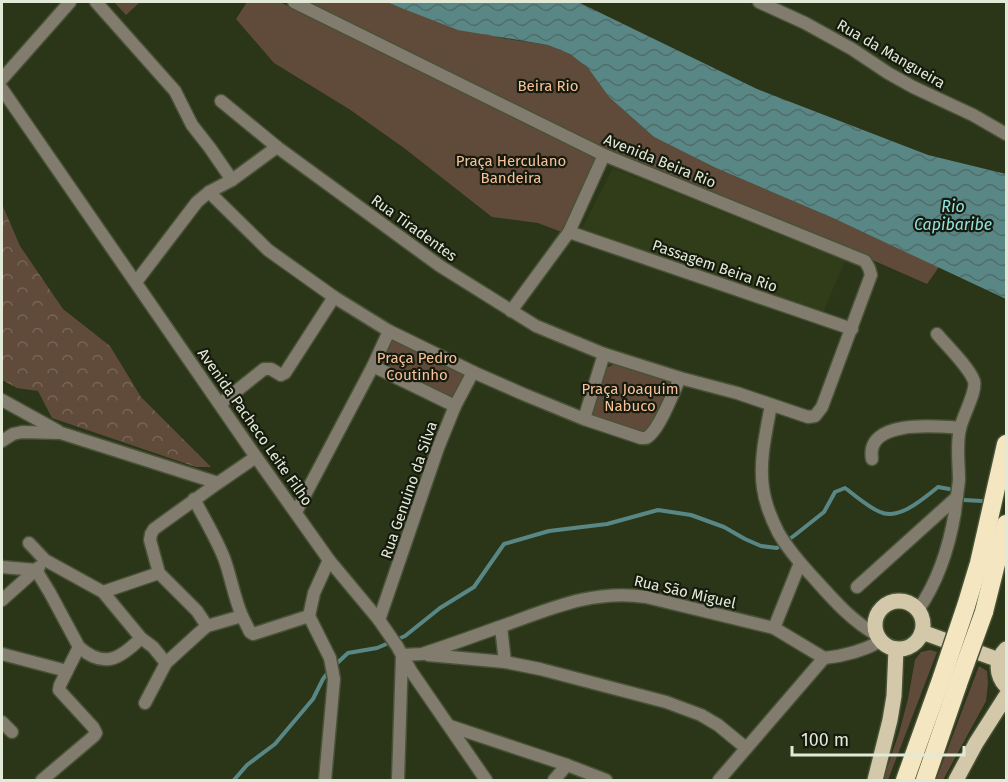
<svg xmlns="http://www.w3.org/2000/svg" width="1008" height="782" viewBox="0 0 1008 782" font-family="'Fira Sans',sans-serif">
<defs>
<pattern id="forest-crowns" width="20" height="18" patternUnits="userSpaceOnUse" patternTransform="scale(1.5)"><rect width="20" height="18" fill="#604b3b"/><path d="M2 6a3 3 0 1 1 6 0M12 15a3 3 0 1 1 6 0" fill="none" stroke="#766557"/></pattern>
<pattern id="water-waves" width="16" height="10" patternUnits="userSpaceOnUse" patternTransform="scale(1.5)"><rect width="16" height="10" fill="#598786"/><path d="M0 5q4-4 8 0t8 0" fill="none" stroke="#516d6a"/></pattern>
</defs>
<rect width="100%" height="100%" fill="#2b3518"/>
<!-- built -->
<path fill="#303d18" d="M613 168 845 261 822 315 581 230Z"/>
<!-- green -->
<g fill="#604b3b">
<path d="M114 2H140L126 15Z"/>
<path d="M247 2H280L597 156 564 233 538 223 492 217 404 148 349 109 274 63 236 19Z"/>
<path d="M291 2H386L393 5 502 38 548 45 570 54 588 68 609 97 654 137 716 168 833 218 939 267 927 284 861 255 604 155Z"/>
<path d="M389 331 473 372 455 406 373 366Z"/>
<path d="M617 363 670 378 671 387 646 433 641 434 590 415 604 369Z"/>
<path d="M930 650 937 652 888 780H883L899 733 908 699 915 660 921 652Z"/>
<path d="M979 666 987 671 988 683 986 701 943 780H936Z"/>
</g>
<!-- forest -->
<path fill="url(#forest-crowns)" d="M2 204 20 246 63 309 110 346 141 397 211 467H196L52 418 38 391 17 388 2 380Z"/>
<!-- water -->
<path fill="url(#water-waves)" d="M386 2H578L757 89 928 155 1006 174V299L833 218 716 168 654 137 609 97 588 68 570 54 548 45 458 30Z"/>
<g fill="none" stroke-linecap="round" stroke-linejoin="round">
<!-- stream -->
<g stroke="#598786" stroke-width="4">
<path d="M964 500 982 501"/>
<path d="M334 666 348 653 377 648 405 636 440 608 474 587 504 544 549 531 607 524 658 510 691 515 724 527 745 539 761 546 777 548 795 535 824 512 835 492 845 488C856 496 868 507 880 512 899 521 924 498 938 487L949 489"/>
<path d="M234 780 247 765 275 744 313 699 323 679 329 671"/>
</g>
<defs>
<g id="minor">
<path d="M96 2 175 91 192 125 210 148 232 180"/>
<path d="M759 2 805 23 852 49 888 73 913 87 973 115 1006 134"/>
<path d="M2 79 70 2"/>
<path d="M2 89 256 457 329 560 379 620 397 646 411 671 486 780"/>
<path d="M221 101 277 147 440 266 536 326 604 354 680 378 737 393 808 417 815 416 822 407 871 275 869 268 865 261 604 155 294 2"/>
<path d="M209 192 268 250 334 297 389 331 473 372 523 394 584 419 641 438C646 438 646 439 650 435 661 425 673 393 680 378"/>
<path d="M569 232 852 329"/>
<path d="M136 282 197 202 209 192 232 180 277 147"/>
<path d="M511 311 569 232 604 155"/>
<path d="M373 366 455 406"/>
<path d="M2 400 58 431"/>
<path d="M220 404 264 369H271L281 375 285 373 334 297"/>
<path d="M771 405C766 432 759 461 763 488 765 503 771 518 778 532 787 548 800 563 812 576 832 598 850 620 877 635"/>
<path d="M584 419 604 354"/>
<path d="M2 441 13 434 22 432 61 433 218 483 256 457"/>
<path d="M872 459C865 419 936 426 960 428"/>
<path d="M194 499C204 518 216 538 224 558 231 577 234 597 242 616"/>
<path d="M296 512 373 366 389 331"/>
<path d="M29 543 45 560 103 592 141 638 153 647 166 663"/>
<path d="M2 567 36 570 50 593 79 647C104 669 120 659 141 638"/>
<path d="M857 587 957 497"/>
<path d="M103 592 159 573"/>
<path d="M2 600 39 567"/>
<path d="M918 610C939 580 949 548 955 512 956 501 958 490 959 480 959 463 956 445 960 429 962 417 977 392 974 381 969 367 947 346 937 334"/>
<path d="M309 616 330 658 334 679 325 780"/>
<path d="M379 620 438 448 455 406 473 372"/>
<path d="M207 626 197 611 159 573 150 540 151 534 154 529 218 483"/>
<path d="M501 627 505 662"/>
<path d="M774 628 800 563"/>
<path d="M2 654 67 671"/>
<path d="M428 655 505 662 540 669 666 702 701 715 718 725 746 748"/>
<path d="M824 658C845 656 863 651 881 641"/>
<path d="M145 703 166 663 200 632 207 626 242 616 250 632 253 634 309 616 314 593 329 560"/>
<path d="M2 722 12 732"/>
<path d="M450 726 567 765 606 780"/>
<path d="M42 780 94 736 96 733 93 727 59 690 60 685 79 647"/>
<path d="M398 780 402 655 422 654C450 645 477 635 505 625 552 608 595 589 646 597L774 628 824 658"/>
<path d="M554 780 567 765"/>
<path d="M719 780 824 658"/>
</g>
<g id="major">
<circle cx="899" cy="625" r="24"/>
<path d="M922 632 999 660"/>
<path d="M1006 649C995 660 996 675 1006 686"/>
<path d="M875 780 890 720 894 696 896 649"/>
<path d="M956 780 976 743 1006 696"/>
</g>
<g id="highway">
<path d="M966 606 979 563 1006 444"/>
<path d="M984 612 1006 524"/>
<path d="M905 780 942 677"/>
<path d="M925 780 958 684"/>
</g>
</defs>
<!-- minor casing -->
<use href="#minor" stroke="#485237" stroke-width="15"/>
<!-- major casing -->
<use href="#major" stroke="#485237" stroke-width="18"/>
<!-- highway casing -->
<use href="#highway" stroke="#485237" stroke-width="21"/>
<!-- minor -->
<use href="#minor" stroke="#827c6e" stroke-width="12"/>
<!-- major -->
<use href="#major" stroke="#d3c8a9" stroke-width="15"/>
<!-- highway -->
<use href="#highway" stroke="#f3e6c1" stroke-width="18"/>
<defs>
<g id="highway-bridge">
<path d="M942 677 966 606"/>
<path d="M958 684 984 612"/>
</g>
</defs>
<!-- highway-bridge casing -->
<use href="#highway-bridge" stroke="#485237" stroke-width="21" stroke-linecap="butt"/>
<!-- highway-bridge -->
<use href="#highway-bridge" stroke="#f3e6c1" stroke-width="18"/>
</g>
<g text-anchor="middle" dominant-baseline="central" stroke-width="4.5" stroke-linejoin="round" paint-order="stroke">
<!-- street labels -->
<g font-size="15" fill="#e2e9d7" stroke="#161b0e">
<text transform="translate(891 54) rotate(30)">Rua da Mangueira</text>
<text transform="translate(660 161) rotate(22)">Avenida Beira Rio</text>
<text transform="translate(414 228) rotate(36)">Rua Tiradentes</text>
<text transform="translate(715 266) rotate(19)">Passagem Beira Rio</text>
<text transform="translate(255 427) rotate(55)">Avenida Pacheco Leite Filho</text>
<text transform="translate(409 490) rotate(-71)">Rua Genuino da Silva</text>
<text transform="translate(685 592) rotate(13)">Rua São Miguel</text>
</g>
<!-- park labels -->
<g font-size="15" fill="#f7c19a" stroke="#161b0e">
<text x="548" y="86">Beira Rio</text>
<text x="511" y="161">Praça Herculano<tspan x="511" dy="17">Bandeira</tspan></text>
<text x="417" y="358">Praça Pedro<tspan x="417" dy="17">Coutinho</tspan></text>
<text x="630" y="389">Praça Joaquim<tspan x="630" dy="17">Nabuco</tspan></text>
</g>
<!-- water labels -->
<g font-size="16" font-style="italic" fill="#90e3e0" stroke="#161b0e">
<text x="953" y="206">Rio<tspan x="953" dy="18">Capibaribe</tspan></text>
</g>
</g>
<!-- border -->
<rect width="1008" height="782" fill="none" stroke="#e2e9d7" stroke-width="6"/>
<!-- scale -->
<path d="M792 746v9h172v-9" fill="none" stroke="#e2e9d7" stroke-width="3"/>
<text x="801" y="746" font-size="18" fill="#e2e9d7" stroke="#161b0e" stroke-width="4.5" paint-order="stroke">100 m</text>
</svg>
